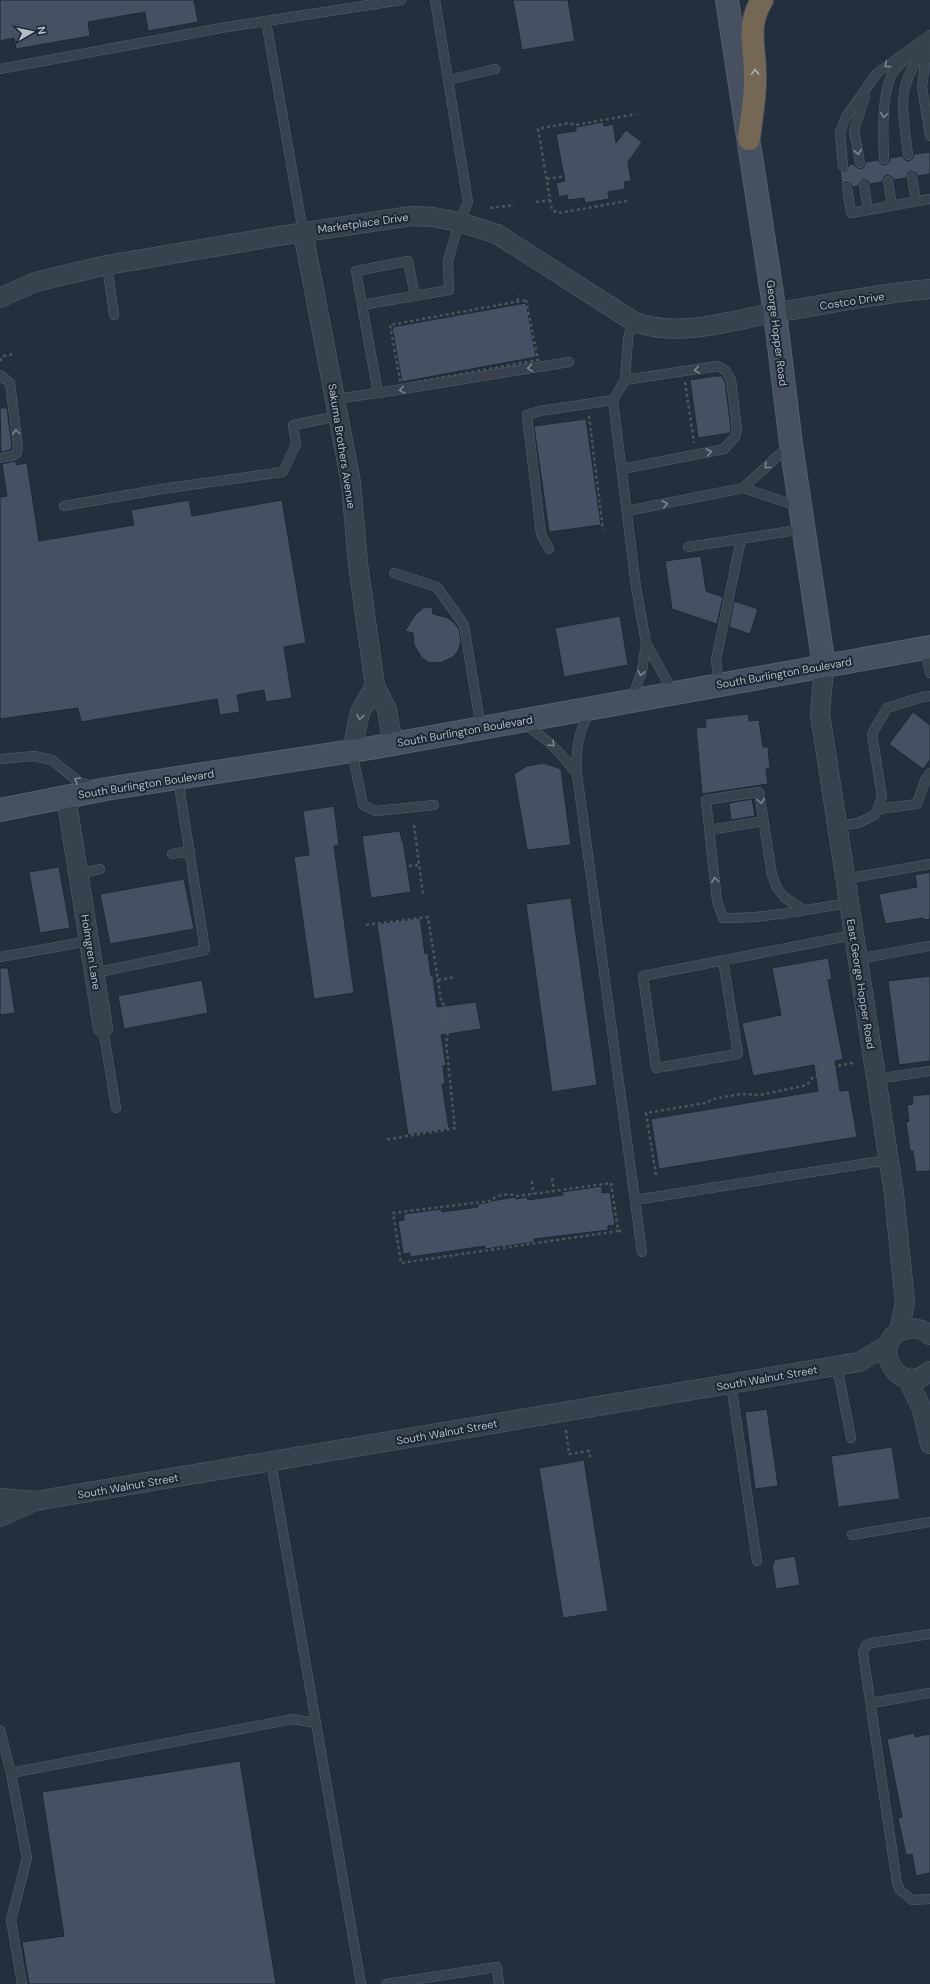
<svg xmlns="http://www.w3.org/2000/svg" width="930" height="1984" viewBox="0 0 930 1984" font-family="'DM Sans',sans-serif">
<rect width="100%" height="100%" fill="#242f3e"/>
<!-- building -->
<g fill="#455162" stroke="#1f2835">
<path d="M0 0H194L198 22 148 31 145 12 88 22 90 36 16 49 14 38 0 41Z"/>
<path d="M513 0H568L575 41 522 50Z"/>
<path d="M603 122 604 126 613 124 616 143 626 130 642 142 628 162 631 181 624 182 625 189 608 192 609 199 585 203 584 198 568 200 567 195 559 197 556 183 565 181 556 134 576 131V127Z"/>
<path d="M930 152V174L918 176 916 173 911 171 908 173 906 178 894 180 892 177 887 175 884 177 882 182 870 184 868 181 863 179 859 183 858 186 853 187 851 184 846 182 842 185 840 171H846L849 165 854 164 856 167 861 169 864 167 866 162 878 160 881 164 885 165 889 162 890 158 902 156 905 160 909 161 913 158 914 154Z"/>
<path d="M526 303 536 357 402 382 392 327Z"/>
<path d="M715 376H722L725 382 731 429 730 433 698 438 690 380Z"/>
<path d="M0 408H7L12 447 10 450 1 452Z"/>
<path d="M586 419 601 525 549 532 534 426Z"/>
<path d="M16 461V465L27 463 39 541 134 525 131 510 189 500 192 516 282 500 306 643 284 647 292 698 266 702 264 690 237 695 240 712 220 715 217 699 81 722 78 708 0 719V497L7 496 2 464Z"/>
<path d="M701 556 706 591 723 597 717 624 672 609 665 561Z"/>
<path d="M734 601 758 609 750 634 729 627Z"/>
<path d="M432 607 433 614 448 618 454 623 459 629 461 641 458 651 453 657 440 663 428 662 422 658 414 645 413 633 405 631 415 615 423 608Z"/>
<path d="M620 616 628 665 564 677 555 628Z"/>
<path d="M913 712 930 725V760L923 769 889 744Z"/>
<path d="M748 714 749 721 759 720 763 747H768L770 769H766L768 784 702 794 696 728 706 727 705 719Z"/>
<path d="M544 763 561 769 571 845 527 850 514 774 527 766Z"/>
<path d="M752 799 755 816 731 820 729 803Z"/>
<path d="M334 806 339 845 334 846 354 993 314 999 294 857 309 855 303 811Z"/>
<path d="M400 831 402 841H403L411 892 371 898 362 836Z"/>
<path d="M59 867 70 928 40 933 29 872Z"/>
<path d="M930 872V919L923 920V918L885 924 879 894 917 887 915 875Z"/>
<path d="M184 879 194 929 110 944 100 894Z"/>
<path d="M571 898 597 1085 552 1092 526 904Z"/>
<path d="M420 918 425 954 428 953 431 976H433L437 1007 476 1002 481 1029 441 1035 446 1065 443 1066 445 1084H442L449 1129 408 1135 377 924Z"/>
<path d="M828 958 832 979 828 980 843 1059 835 1061 840 1091 849 1090 857 1137 659 1169 651 1119 818 1091 814 1065 753 1076 742 1023 781 1015 772 968Z"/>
<path d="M0 968H8L15 1013 0 1015Z"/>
<path d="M930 976V1061L899 1065 888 981Z"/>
<path d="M202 980 208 1013 124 1029 118 996Z"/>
<path d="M930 1094V1171L916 1172 913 1151H910L906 1122 909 1121 907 1105 913 1104 912 1096Z"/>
<path d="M602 1186V1193L610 1192 615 1225 608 1226V1230L534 1239 535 1242 485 1249V1246L410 1257V1253L403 1254 398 1221 404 1220V1214L441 1209 442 1212 478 1207V1204L491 1202V1201L515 1197 516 1199 527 1197 528 1200 563 1195 562 1192Z"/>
<path d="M767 1409 778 1486 755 1489 745 1412Z"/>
<path d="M892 1447 900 1499 838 1507 831 1456Z"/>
<path d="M584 1460 608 1611 563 1618 539 1468Z"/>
<path d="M795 1556 800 1585 776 1589 772 1565 774 1564V1560Z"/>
<path d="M914 1733 915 1737 930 1734V1873L916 1876 912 1854 906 1855 898 1818 902 1817 887 1739Z"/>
<path d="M240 1761 276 1984H29L22 1942 64 1936 42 1792Z"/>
</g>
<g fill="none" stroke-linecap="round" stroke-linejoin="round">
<defs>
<g id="lane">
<path d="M266 21 303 232"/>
<path d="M930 48 925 63 922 87 930 136"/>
<path d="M0 69 221 28 401 0"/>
<path d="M448 80 495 69"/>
<path d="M908 155C906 135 900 106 905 87 910 69 920 55 930 40"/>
<path d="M884 159C883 136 881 90 894 71 899 64 908 57 915 51"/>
<path d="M860 163 854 130 865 97"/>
<path d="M843 166 840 132 846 117 877 73 930 35"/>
<path d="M912 177 916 201"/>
<path d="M888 181 892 205"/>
<path d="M864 185 868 210"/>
<path d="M847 188 851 213 930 199"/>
<path d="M107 265 114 315"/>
<path d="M362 305 356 271 408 261 415 296"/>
<path d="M633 321 628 339 625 380 613 400 636 587 646 643 674 694"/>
<path d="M0 375 10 383 18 447 17 453 12 456 0 458"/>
<path d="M378 393 569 362"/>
<path d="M335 399 378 393 362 305 449 290 448 261 459 222 468 202 435 0"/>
<path d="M622 469 724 449 735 437 737 429 731 380 726 371 718 366 625 380"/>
<path d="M743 488 790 445"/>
<path d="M64 506 162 489 283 472 296 444 293 425 339 416"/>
<path d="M627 511 743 488 800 507"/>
<path d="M688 547 804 529"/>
<path d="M549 549 541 534 527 415 540 411 613 400"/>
<path d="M394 573 437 587 464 625 481 728"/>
<path d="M925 648 930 673"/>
<path d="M719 685 716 660 741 539"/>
<path d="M632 699 642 671 646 643"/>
<path d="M589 710C579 734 575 748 577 774L642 1252"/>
<path d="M523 723C546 738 560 752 577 774"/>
<path d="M352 751 363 805 376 811 434 805"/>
<path d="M0 759 34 756 52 760 79 782 93 786"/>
<path d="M878 809 917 804 925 781 930 773"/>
<path d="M837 826 858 823 875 815 882 797 872 734 887 708 922 697 930 696"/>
<path d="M709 830 764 821"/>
<path d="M172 854 190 851"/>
<path d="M78 874 100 869"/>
<path d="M845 879 930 864"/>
<path d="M803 910 784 897 777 888 772 875 759 792 706 800 717 901 723 918C765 919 807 909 849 903"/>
<path d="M0 957 89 941"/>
<path d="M857 959 930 946"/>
<path d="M723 960 738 1054 656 1068 643 976 853 935"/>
<path d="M94 973 205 950 178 779"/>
<path d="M103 1028 116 1108"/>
<path d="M876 1079 930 1071"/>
<path d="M635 1200 888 1160"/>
<path d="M837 1366 851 1438"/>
<path d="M731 1384 757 1561"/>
<path d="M271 1462 316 1723"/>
<path d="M852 1535 930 1522"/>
<path d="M930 1634 872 1643 866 1645 863 1653 897 1883 900 1890 912 1900 930 1899"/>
<path d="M871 1703 930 1693"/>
<path d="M0 1730 11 1773 27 1858 11 1920 22 1984"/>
<path d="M11 1773 293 1719 316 1723 361 1984"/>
<path d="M386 1984 497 1967 499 1984"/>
</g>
<g id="street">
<path d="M303 232 351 483 358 564 375 686 387 710 393 744"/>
<path d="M0 298 35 282 107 265 279 236 411 216 433 217 459 222 497 234 633 321C677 339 728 321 773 313 823 305 880 293 930 289"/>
<path d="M824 666 820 714 894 1194 905 1302 899 1332"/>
<path d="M352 751 360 712 375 686"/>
<path d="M66 797 103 1028"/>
<path d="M930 1335C924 1330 915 1327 907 1329 866 1338 897 1401 930 1371"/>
<path d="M907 1378 922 1409 930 1444"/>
<path d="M0 1498 35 1501"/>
<path d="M0 1517 35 1501 859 1362 889 1344"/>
</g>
<g id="secondary">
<path d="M727 0 775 313 791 444 824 666"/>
<path d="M0 810 106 789 371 748 930 647"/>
</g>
<path id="highway" d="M749 139C751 118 756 96 755 75 755 45 746 27 762 0"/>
</defs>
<!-- lane casing -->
<use href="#lane" stroke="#565f6c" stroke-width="10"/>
<!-- street casing -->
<use href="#street" stroke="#565f6c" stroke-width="20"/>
<!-- secondary casing -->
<use href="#secondary" stroke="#565f6c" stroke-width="24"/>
<!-- highway casing -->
<use href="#highway" stroke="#434c59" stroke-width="24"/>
<!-- path -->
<g stroke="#44595c" stroke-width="2.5" stroke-dasharray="3 3" stroke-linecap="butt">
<path d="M547 179 564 176"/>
<path d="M627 201 559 213 552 210 538 129 569 123 576 125 636 114"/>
<path d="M536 202 550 200"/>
<path d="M490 208 514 205"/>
<path d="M526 300 538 360 401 385 390 325Z"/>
<path d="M517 301 520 295"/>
<path d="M0 361 3 356 14 354"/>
<path d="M685 382 694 443"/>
<path d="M589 416 603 530"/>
<path d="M414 825 423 895"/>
<path d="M409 866 418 865"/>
<path d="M366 925 428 917 441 1000C448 1011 450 1029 446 1042L455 1128 384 1140"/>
<path d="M438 980 456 977"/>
<path d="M439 1016 446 1015"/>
<path d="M656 1175 646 1113 706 1103 713 1099 741 1094 760 1095 807 1085 813 1077 821 1075 820 1069 853 1063"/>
<path d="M552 1178 554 1191"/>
<path d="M532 1181 533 1194"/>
<path d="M611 1183 618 1231 401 1263 393 1213 490 1201C497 1194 509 1193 518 1196Z"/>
<path d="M618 1231H621V1228"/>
<path d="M566 1430 569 1454 589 1451 590 1457"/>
</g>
<!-- lane -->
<use href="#lane" stroke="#38414e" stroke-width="9"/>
<!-- street -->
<use href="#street" stroke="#38414e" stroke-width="19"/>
<!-- secondary -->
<use href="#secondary" stroke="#465061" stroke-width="22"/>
<!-- highway -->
<use href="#highway" stroke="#746855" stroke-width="22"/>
</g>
<!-- one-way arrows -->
<defs><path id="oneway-chevron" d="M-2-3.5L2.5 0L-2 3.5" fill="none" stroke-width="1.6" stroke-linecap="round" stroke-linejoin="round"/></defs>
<g stroke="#7c8592">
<use href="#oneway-chevron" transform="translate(887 65) rotate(143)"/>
<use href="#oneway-chevron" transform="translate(884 115) rotate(98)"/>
<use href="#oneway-chevron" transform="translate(858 152) rotate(81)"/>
<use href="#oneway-chevron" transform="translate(530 368) rotate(171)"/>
<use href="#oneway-chevron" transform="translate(697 370) rotate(171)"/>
<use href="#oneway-chevron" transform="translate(402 390) rotate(171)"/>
<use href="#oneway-chevron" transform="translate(16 432) rotate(-97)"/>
<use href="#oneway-chevron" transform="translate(709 452) rotate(-11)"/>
<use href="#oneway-chevron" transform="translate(767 466) rotate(137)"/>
<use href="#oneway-chevron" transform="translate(665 504) rotate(-11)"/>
<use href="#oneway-chevron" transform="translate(641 673) rotate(103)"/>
<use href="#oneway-chevron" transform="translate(360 717) rotate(99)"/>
<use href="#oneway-chevron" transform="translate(552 744) rotate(45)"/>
<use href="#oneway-chevron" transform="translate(77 780) rotate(-149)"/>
<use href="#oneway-chevron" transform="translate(761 801) rotate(81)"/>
<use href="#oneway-chevron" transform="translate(715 880) rotate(-97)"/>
</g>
<use stroke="#aeb4bd" href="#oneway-chevron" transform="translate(755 72) rotate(-92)"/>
<g text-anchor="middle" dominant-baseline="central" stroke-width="4" stroke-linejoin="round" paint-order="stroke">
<!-- street labels -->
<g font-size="11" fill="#b4bcc9" stroke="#1d2633">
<text transform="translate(363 223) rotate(-8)">Marketplace Drive</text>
<text transform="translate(852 301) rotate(-9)">Costco Drive</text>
<text transform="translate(777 333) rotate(83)">George Hopper Road</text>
<text transform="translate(342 446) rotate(81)">Sakuma Brothers Avenue</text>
<text transform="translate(784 673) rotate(-10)">South Burlington Boulevard</text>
<text transform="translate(465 731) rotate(-10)">South Burlington Boulevard</text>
<text transform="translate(146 784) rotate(-9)">South Burlington Boulevard</text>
<text transform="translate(91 952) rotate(81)">Holmgren Lane</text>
<text transform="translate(861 984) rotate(81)">East George Hopper Road</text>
<text transform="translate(767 1378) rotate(-10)">South Walnut Street</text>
<text transform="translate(447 1432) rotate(-10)">South Walnut Street</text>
<text transform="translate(128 1486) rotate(-10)">South Walnut Street</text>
</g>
</g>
<!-- north arrow -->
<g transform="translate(32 32) rotate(81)" stroke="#1d2633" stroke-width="3" paint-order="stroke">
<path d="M0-3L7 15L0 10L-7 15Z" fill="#b4bcc9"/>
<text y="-6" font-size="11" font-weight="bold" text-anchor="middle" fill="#b4bcc9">N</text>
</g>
</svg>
